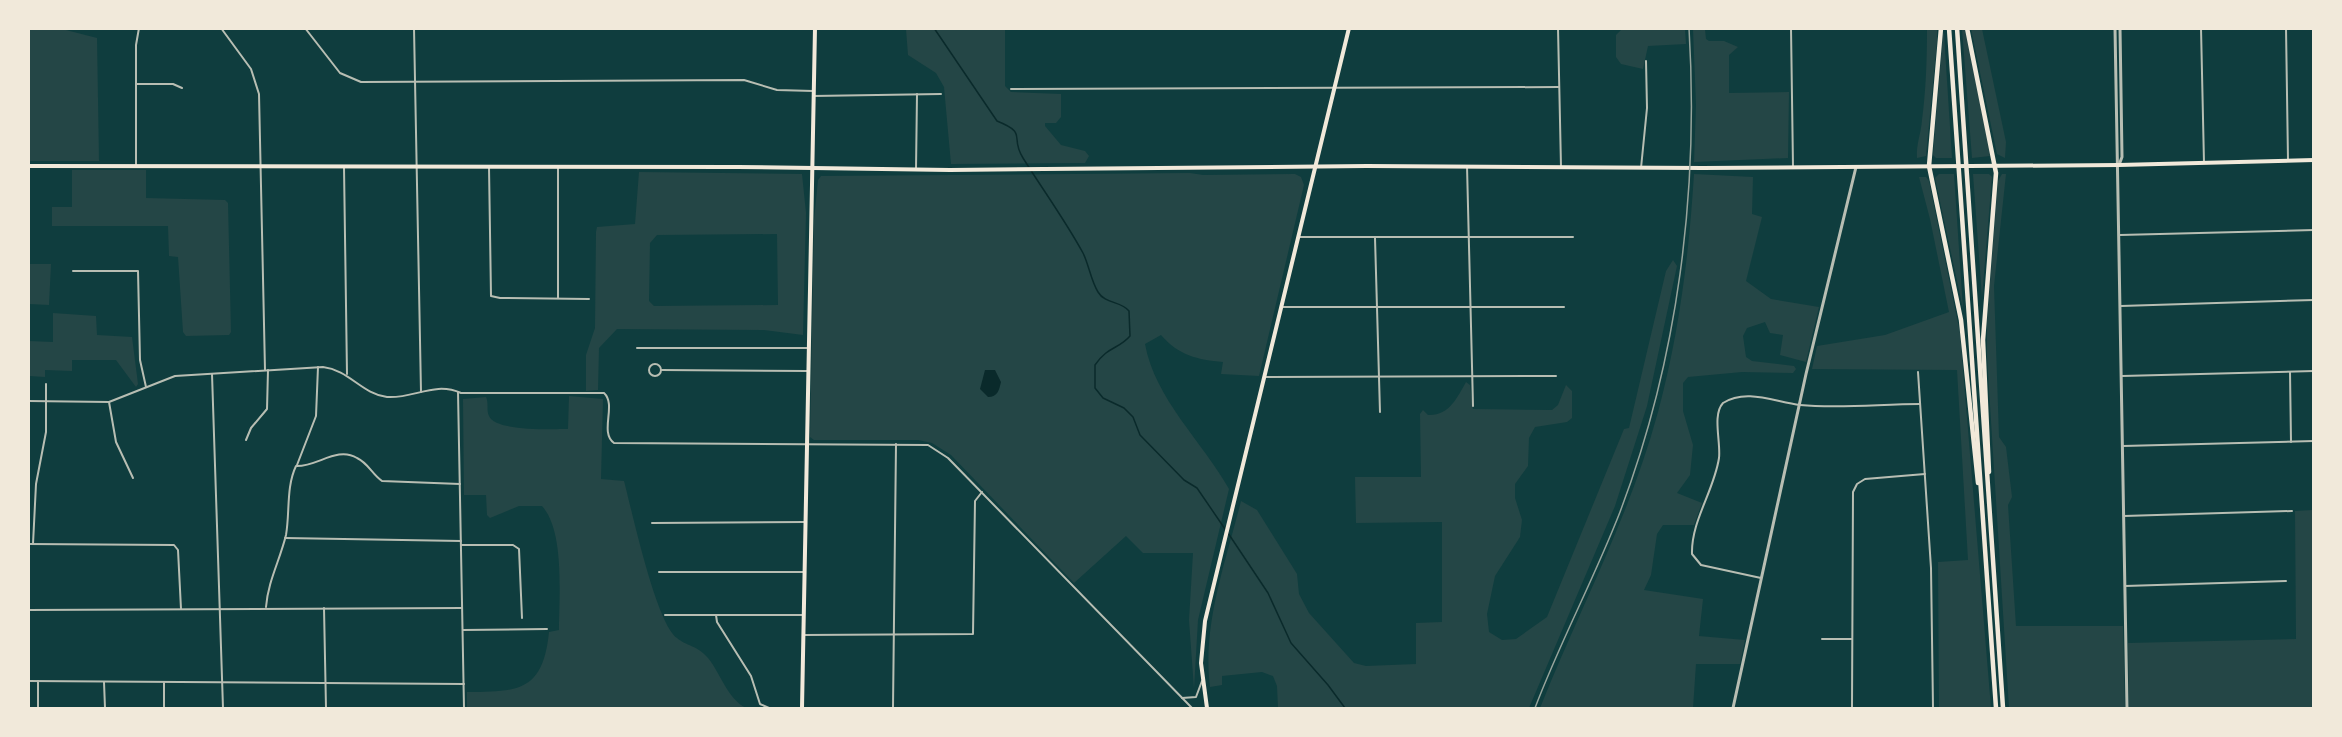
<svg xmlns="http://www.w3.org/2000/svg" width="2342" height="737" viewBox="0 0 2342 737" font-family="'PT Sans Narrow',sans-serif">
<rect width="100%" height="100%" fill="#0f3d3e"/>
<!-- green -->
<g fill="#244646" fill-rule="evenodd">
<path d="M1644 28 1685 29 1686 44 1648 46 1643 69 1621 64 1616 57V35L1621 30Z"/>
<path d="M28 29H62L97 38 99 161H29Z"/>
<path d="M906 29H1005V86L1011 92 1061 94V117L1056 123H1045V126L1061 145 1085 151 1089 156 1085 163 951 164 944 87 936 73 908 55Z"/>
<path d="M1693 29H1705L1706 39 1709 41H1724L1738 47 1729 55V93L1789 92 1788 158 1694 162 1696 105Z"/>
<path d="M1927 29H1937V42L1926 156 1917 158C1916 144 1921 134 1922 120 1926 90 1927 59 1927 29Z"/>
<path d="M1962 29H1965L1989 147 1990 156 1972 158Z"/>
<path d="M1971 29H1982L2006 142 2005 158 1997 154Z"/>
<path d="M1943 33 1944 34 1952 158H1936L1933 155Z"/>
<path d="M72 170H146V198L225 200 228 203 231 332 229 335 186 336 183 332 178 257 169 256 168 226H52V207H72Z"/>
<path d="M639 172 802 174 806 213 803 335 764 330 617 329 599 348 598 390 586 391V355L595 328 596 232 597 227 635 224ZM777 234 778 305 654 306 649 301 650 243 657 235Z"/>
<path d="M1190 173 1203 175 1295 174 1301 177 1304 185 1259 376 1221 374 1223 362C1198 360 1178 355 1161 335L1145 344C1155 399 1202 441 1229 489L1198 620 1194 689 1189 620 1193 553H1143L1126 536 1074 583 951 455 932 443 918 440H814L810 437 814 220 818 180 821 176Z"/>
<path d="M1694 174 1753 177 1752 214 1762 217 1746 281 1771 299 1819 307 1806 362 1780 355 1783 335 1770 333 1765 322 1747 328 1743 336 1746 357 1752 361 1794 366 1796 369 1793 373 1742 372 1688 377 1683 383V411L1693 445 1690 475 1677 493 1702 503 1694 525H1663L1657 534 1651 575 1644 590 1703 599 1699 636 1745 640 1740 664H1696L1693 708H1540C1579 610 1630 516 1658 412 1679 334 1689 255 1694 174Z"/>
<path d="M1939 174H1954L1963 309 1935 178Z"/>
<path d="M1973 174H1989L1992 177 1982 298Z"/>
<path d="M2002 174H2006L1994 286 1999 437 2006 447 2012 497 2008 505 2016 626H2123L2125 708H2009L1987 357V321L1998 181Z"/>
<path d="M1919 177H1926L1929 181 1960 333 1991 708H1939L1938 562 1968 560 1957 370 1812 369 1817 346 1885 335 1949 312 1930 219Z"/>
<path d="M1673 260 1677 266 1647 406 1615 506 1529 708H1278L1277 686 1273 676 1262 672 1222 676V685L1210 687C1202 625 1226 561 1241 501L1257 510 1297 574 1299 594 1309 613 1354 663 1366 666 1416 664V623L1442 622V522L1356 523 1355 477H1421L1420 414 1423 410 1428 415C1449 416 1457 398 1466 382L1470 385 1473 409 1552 410 1558 405 1566 385 1572 391V418L1567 422 1535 427 1529 438 1528 466 1515 484V498L1522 520 1520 537 1495 576 1487 614 1489 632 1502 640 1516 639 1547 617 1624 429 1629 428 1666 271Z"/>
<path d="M29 264H51L49 305 29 304Z"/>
<path d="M53 313 96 316 97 335 132 337 138 384 136 387 116 360H72V371L45 370V377L29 376V341L53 342Z"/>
<path d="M569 396 603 399 601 479 624 481C632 511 656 623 677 638 686 646 697 645 708 658 721 674 727 698 746 708H467V692C519 692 543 691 549 632L559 630C559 597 565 531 542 506H519L490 518 487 515 486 495H464L463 399 486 397C489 403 486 410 489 416 496 432 553 429 568 429Z"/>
<path d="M2313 510V708H2129L2128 643 2296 639 2295 511Z"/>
</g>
<!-- water -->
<path fill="#0a2a2b" d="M985 370H995L1001 382C999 390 998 397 988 397L980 389Z"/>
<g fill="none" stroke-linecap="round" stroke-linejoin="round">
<!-- stream -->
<g stroke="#0a2a2b" stroke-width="1.5">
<path d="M934 28 997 121C1029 134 1009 136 1023 158 1043 190 1065 220 1083 253 1089 265 1091 281 1098 292 1105 304 1121 301 1129 311L1130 336C1119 349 1108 346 1095 365V388L1103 398 1124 408 1133 417 1140 435 1184 480 1197 488 1225 529"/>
<path d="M1228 533 1268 593 1291 643 1328 685 1345 708"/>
</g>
<!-- minor -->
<g stroke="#b8beb3" stroke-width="2">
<path d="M221 28 251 69 259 94 265 370"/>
<path d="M305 28 340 73 361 82 744 80 777 90 813 91"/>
<path d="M414 28 421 392"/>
<path d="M1558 28 1561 167"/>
<path d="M1791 28 1793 167"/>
<path d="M2201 28 2204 163"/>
<path d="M2286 28 2288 160"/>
<path d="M136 84H173L182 88"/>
<path d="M1011 89 1559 87"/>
<path d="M813 96 941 94"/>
<path d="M1467 166 1473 406"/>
<path d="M136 167V45L139 28"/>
<path d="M344 167 347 374"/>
<path d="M489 167 491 296 500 298 589 299"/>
<path d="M1641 168 1647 108 1646 61"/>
<path d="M916 169 917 94"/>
<path d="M2120 235 2314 230"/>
<path d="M1298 237H1573"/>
<path d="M1375 238 1380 412"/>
<path d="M73 271H138L140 360 146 387"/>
<path d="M558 298V167"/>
<path d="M2121 306 2314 300"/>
<path d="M1281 307H1564"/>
<path d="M637 348H807"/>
<circle cx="655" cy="370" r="6"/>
<path d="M661 370 807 371"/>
<path d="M1918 372 1931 568 1933 708"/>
<path d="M2290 372 2291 442"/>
<path d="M212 374 223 708"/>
<path d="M2122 376 2314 371"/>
<path d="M1264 377 1556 376"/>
<path d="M458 392 464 708"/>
<path d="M28 401 109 402 175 376 323 367C349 370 362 394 387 397 414 399 434 381 461 393H604C617 405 599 432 614 443L928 445 948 458 1192 708"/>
<path d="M109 402 116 442 133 478"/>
<path d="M246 440 251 428 267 409 268 370"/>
<path d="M2123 446 2314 441"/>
<path d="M297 465 316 416 318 367"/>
<path d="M2124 516 2292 511"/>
<path d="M652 523 805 522"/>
<path d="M285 538 461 541"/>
<path d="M28 544 174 545 178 550 181 609"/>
<path d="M33 544 36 484 46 432V384"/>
<path d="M461 545H513L519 549 522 618"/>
<path d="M659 572H804"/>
<path d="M1761 578 1701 565 1692 554C1691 521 1714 491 1719 458 1721 442 1712 415 1723 403 1746 388 1775 402 1800 405 1839 409 1881 404 1920 404"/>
<path d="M2125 586 2286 581"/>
<path d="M266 607C268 581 280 560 286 535 290 512 286 487 296 466 317 467 337 446 357 458 368 463 372 474 382 481L460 484"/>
<path d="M324 608 326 708"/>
<path d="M28 610 462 608"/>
<path d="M665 615H804"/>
<path d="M716 615 717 622 751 676 760 704 769 708"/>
<path d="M463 630 547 629"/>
<path d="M804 635 973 634 975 501 982 492"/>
<path d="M1822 639H1852"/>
<path d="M28 681 464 684"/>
<path d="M38 681V708"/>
<path d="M104 682 105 708"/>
<path d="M164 683V708"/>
<path d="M1182 698 1196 697 1202 681"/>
<path d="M893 708 896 444"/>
<path d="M1852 708 1853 492 1857 484 1865 479 1925 474"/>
</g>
<!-- tertiary -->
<g stroke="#b8beb3" stroke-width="3">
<path d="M2115 28 2127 708"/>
<path d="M2119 165 2122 157 2120 28"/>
<path d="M1733 708 1806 374 1856 167"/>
</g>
<!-- secondary -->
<g stroke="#f1e9da" stroke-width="4">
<path d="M28 166 738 167 950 170 1367 166 1703 168 2119 165 2314 160"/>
<path d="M1207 708 1201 663 1205 621 1349 28"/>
</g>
<!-- primary -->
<path stroke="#f1e9da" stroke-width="4" d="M802 708 815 28"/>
<!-- motorway -->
<g stroke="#f1e9da" stroke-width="4.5">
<path d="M1941 28 1929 166 1961 320 1978 483"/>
<path d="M1949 28 1996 708"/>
<path d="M1957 28 2003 708"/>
<path d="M1967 28 1996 173 1983 340 1989 472"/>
</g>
<!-- rail -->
<path stroke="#97a49c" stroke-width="1.5" d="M1535 708C1560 642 1594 579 1620 512 1678 359 1699 192 1689 28"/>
</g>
<!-- border -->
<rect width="2342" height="737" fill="none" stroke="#f1e9da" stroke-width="60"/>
</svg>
